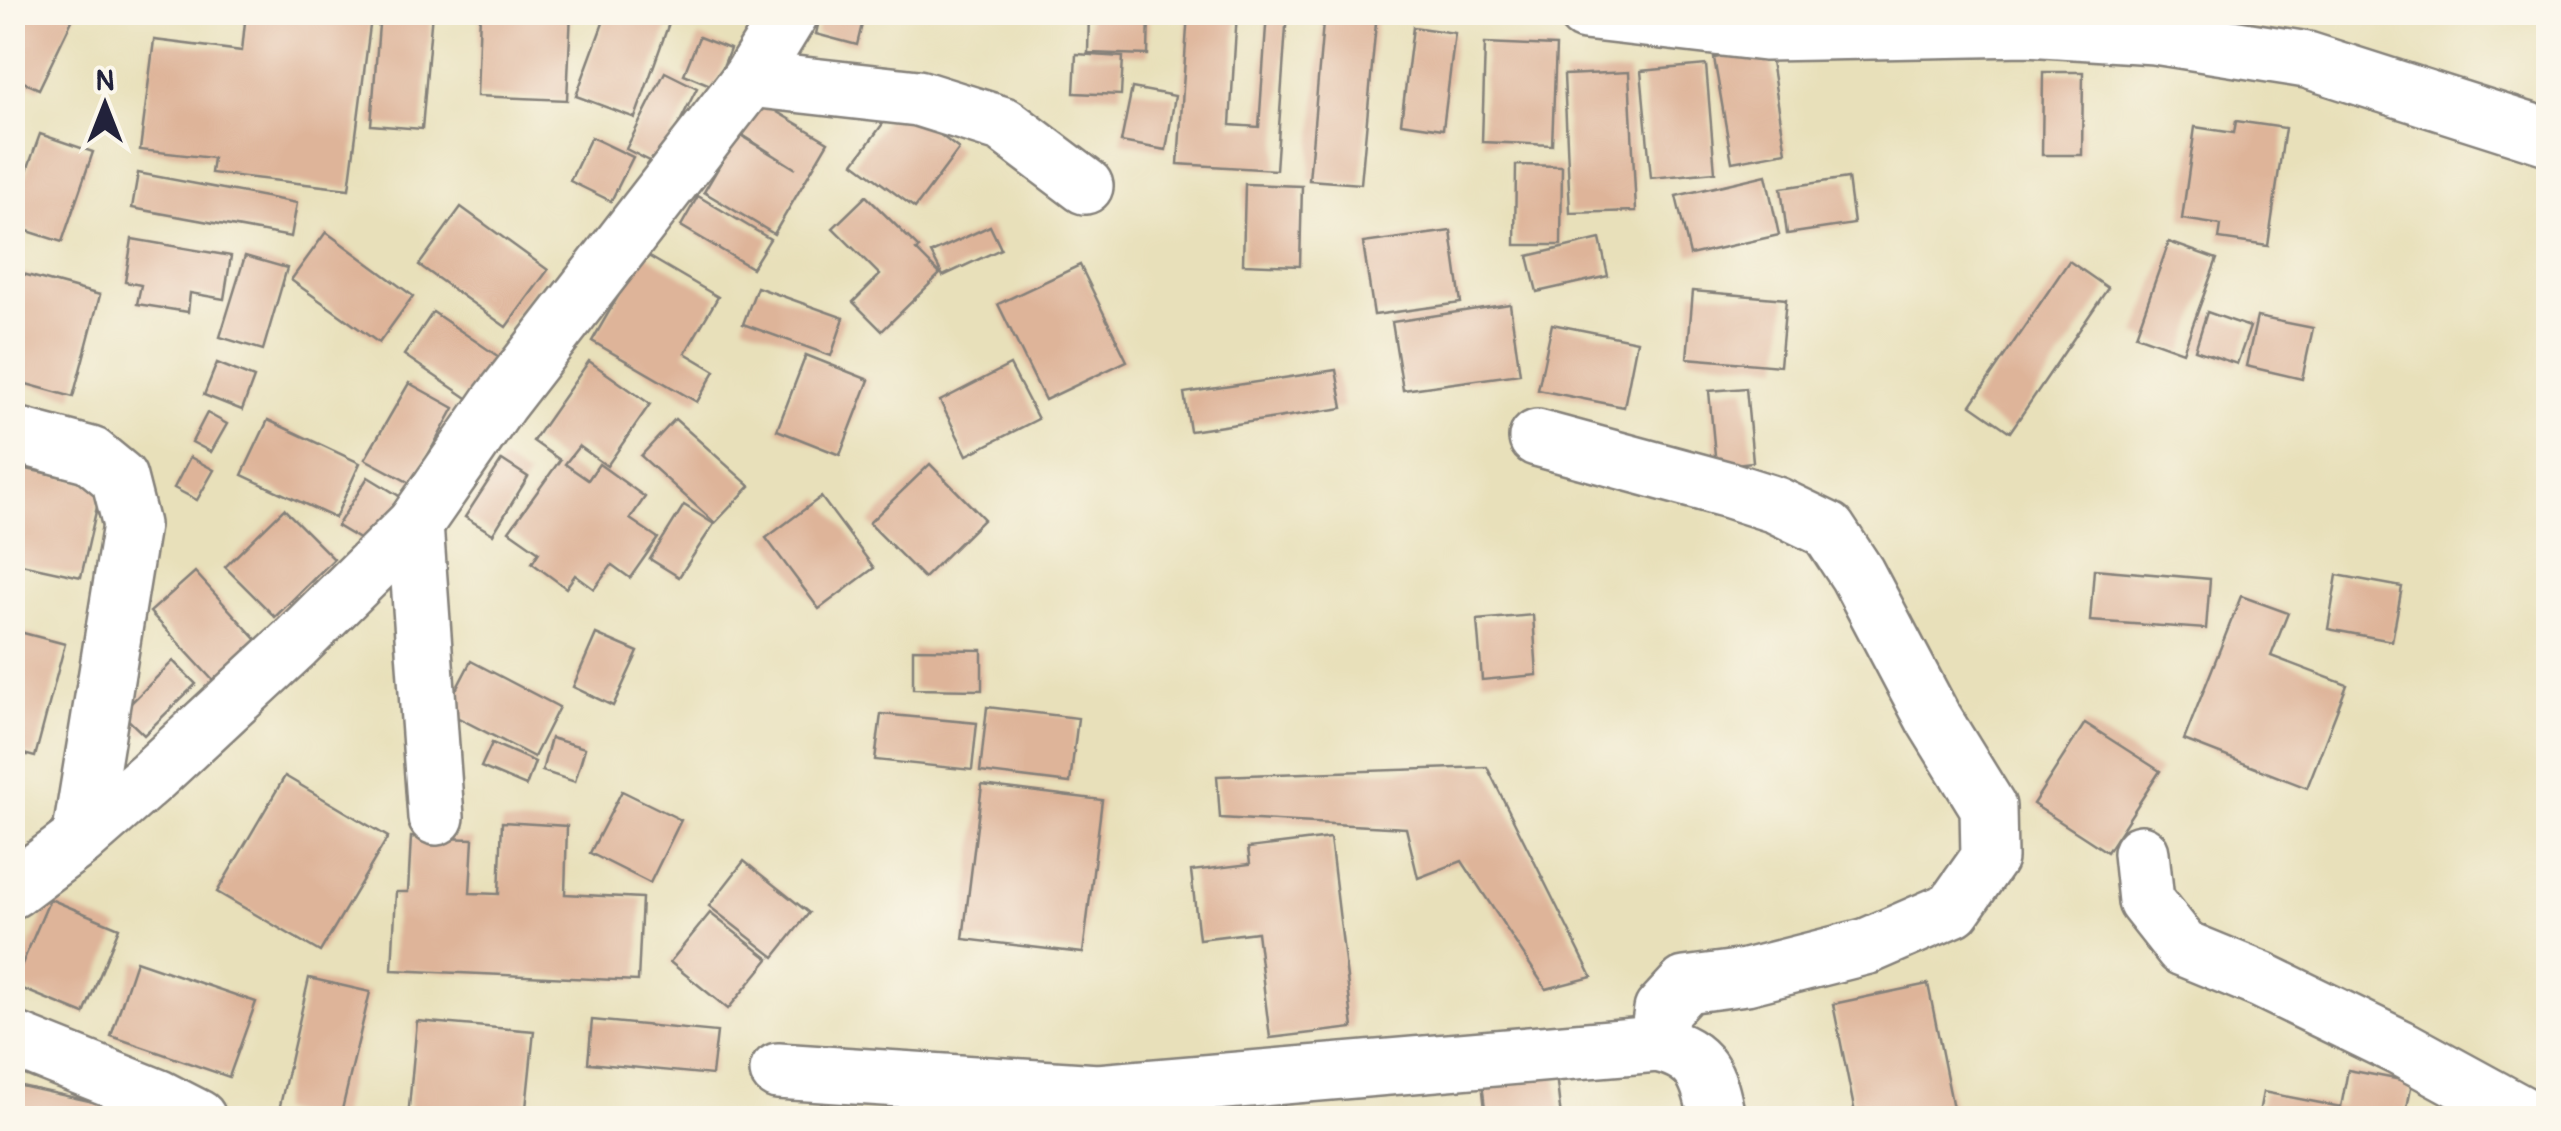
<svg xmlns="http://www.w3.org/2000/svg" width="2561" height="1131" viewBox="0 0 2561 1131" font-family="Pangolin,sans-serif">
<rect width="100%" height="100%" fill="#fbf7ec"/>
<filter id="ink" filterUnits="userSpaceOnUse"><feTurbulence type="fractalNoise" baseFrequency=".01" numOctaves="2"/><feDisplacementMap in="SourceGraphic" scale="20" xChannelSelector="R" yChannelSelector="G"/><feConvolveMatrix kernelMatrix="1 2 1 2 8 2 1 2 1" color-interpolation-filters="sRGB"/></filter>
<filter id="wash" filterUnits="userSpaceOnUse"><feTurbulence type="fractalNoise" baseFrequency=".0048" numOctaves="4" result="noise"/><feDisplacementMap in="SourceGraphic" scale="40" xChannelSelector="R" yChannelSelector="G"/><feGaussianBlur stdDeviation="2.25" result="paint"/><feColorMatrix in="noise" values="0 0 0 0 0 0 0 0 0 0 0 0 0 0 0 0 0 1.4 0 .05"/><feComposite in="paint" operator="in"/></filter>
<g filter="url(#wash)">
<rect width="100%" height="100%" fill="#e8e0ba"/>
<g id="blocks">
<!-- building -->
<g fill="#deb499">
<path d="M12 12H76L39 89 12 77Z"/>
<path d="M246 12H329L371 18 349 189 211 173 213 158 140 150 154 40 242 51Z"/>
<path d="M380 12H432L422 129 371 125Z"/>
<path d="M480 12H571L567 100 477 96Z"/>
<path d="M607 12H673L635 118 576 96Z"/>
<path d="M821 12H865L857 45 816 34Z"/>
<path d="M1089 12H1149L1148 55 1088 53Z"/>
<path d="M1188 12H1237L1230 125 1259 127 1267 12H1287L1276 170 1178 164Z"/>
<path d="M1324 12H1377L1361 184 1309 180Z"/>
<path d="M1413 27 1455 33 1443 129 1401 123Z"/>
<path d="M699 37 730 49 715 87 684 74Z"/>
<path d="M1485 43 1556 46 1552 145 1482 142Z"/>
<path d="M1769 49 1786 152 1732 162 1714 58Z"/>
<path d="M1076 54 1123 57 1121 95 1074 93Z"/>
<path d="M1706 65 1715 172 1651 178 1641 71Z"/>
<path d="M665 72 697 88 658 165 626 149Z"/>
<path d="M1629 72 1636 211 1570 213 1564 75Z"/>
<path d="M2043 72H2083L2082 155H2042Z"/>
<path d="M1132 88 1175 96 1166 150 1121 142Z"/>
<path d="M760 102 828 142 774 234 704 192 738 134 796 169 741 134Z"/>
<path d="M898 103 959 149 915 208 854 163Z"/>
<path d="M2236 121 2285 128 2268 246 2219 239 2221 225 2182 219 2195 127 2234 133Z"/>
<path d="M40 134 93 152 62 242 12 226V212Z"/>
<path d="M591 137 633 157 611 201 570 181Z"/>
<path d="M1516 165 1562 166 1561 245H1515Z"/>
<path d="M138 173 297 203 291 237 132 208Z"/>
<path d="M1766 175 1779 235 1690 255 1676 196Z"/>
<path d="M1848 178 1854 224 1787 234 1781 188Z"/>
<path d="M1245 184 1302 186 1300 266 1243 264Z"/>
<path d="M698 196 770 239 752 268 681 226Z"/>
<path d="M866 196 919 248 916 250 940 274 882 331 853 302 880 275 833 228Z"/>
<path d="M461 207 548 270 506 327 419 265Z"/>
<path d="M990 226 1001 249 943 276 931 253Z"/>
<path d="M1451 231 1461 303 1374 315 1363 243Z"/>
<path d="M326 232 413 296 379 343 291 280Z"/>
<path d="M132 239 231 256 224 299 190 293 188 312 137 304 141 285 125 282Z"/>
<path d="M1600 239 1608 276 1537 292 1528 256Z"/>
<path d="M2169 242 2217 259 2183 352 2136 335Z"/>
<path d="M643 253 718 297 685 353 715 371 697 402 592 341Z"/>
<path d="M245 256 287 268 263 350 220 337Z"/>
<path d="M2069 261 2108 288 2010 432 1971 405Z"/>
<path d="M1080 265 1127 361 1045 400 998 304Z"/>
<path d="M12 271 100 295 73 397 12 380Z"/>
<path d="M757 287 844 318 831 356 743 324Z"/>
<path d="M1693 291 1786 299 1780 366 1687 358Z"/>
<path d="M1510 304 1520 374 1403 390 1392 322Z"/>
<path d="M433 312 502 359 473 402 404 355Z"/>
<path d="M2207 312 2250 327 2237 364 2195 350Z"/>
<path d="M2257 317 2313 328 2302 379 2246 366Z"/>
<path d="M1552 324 1637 341 1624 407 1538 390Z"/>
<path d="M806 355 869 380 840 455 777 430Z"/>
<path d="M589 361 650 404 607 466 579 446 565 464 588 480 599 464 645 497 630 519 658 538 630 578 612 565 594 589 575 575 566 588 532 563 539 552 509 531 560 460 533 441Z"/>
<path d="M217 363 254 378 242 410 204 395Z"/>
<path d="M1010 365 1038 419 967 455 940 401Z"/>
<path d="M1336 370 1343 408 1190 431 1184 393Z"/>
<path d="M409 383 454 408 412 484 365 459Z"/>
<path d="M1746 388 1753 462 1716 466 1709 391Z"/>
<path d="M207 413 227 424 211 452 192 442Z"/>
<path d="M675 419 750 486 715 523 641 456Z"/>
<path d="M268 420 360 463 335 518 242 475Z"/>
<path d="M190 457 214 470 197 500 174 488Z"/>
<path d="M502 460 528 477 493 534 465 517Z"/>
<path d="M930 464 984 519 924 578 869 523Z"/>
<path d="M12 466 102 485 81 577 12 562Z"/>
<path d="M368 477 404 499 374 548 337 526Z"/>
<path d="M821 497 874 568 819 609 766 538Z"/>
<path d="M684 505 714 524 679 577 650 559Z"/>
<path d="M284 509 334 559 275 617 225 567Z"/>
<path d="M2094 569 2210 579 2206 629 2090 621Z"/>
<path d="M195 572 263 647 219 687 150 612Z"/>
<path d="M2337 575 2402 587 2392 641 2328 629Z"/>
<path d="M2241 596 2288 613 2271 656 2347 685 2307 788 2184 740Z"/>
<path d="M1533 615 1537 675 1482 680 1477 620Z"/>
<path d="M12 630 65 644 35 757 12 751Z"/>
<path d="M596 634 638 652 613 706 573 687Z"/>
<path d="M913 649 982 650V690L913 689Z"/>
<path d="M173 661 196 684 144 735 121 713Z"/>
<path d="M471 661 559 707 534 757 445 711Z"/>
<path d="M987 707 1078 718 1070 783 980 772Z"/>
<path d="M881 714 977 723 972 770 875 760Z"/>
<path d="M2085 723 2160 771 2107 852 2033 804Z"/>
<path d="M551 738 585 748 575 782 542 771Z"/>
<path d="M492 743 535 762 526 786 481 767Z"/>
<path d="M1487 767 1592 977 1546 989 1462 861 1418 878 1406 828 1220 818 1217 776Z"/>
<path d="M285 776 388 837 320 952 217 892Z"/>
<path d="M982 785 1102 800 1083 953 963 939Z"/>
<path d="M622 791 681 820 650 883 590 853Z"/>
<path d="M502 822 567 826 565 894 642 898 638 981 392 970 396 892H408L411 837 473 839 470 893 499 894Z"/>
<path d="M1330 838 1353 1028 1270 1038 1257 932 1199 939 1191 871 1250 864 1248 848Z"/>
<path d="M744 861 809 913 774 957 709 906Z"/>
<path d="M50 899 119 928 84 1014 13 985Z"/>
<path d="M710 913 769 959 728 1009 670 962Z"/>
<path d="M136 961 256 1002 229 1077 111 1036Z"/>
<path d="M309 978 370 992 340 1118H314L279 1110Z"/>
<path d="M1928 984 1955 1118H1856L1833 1004Z"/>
<path d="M592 1020 717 1032 712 1075 588 1063Z"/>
<path d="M417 1021 534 1031 525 1118H408Z"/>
<path d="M2348 1070 2412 1082 2405 1118H2258L2263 1092 2341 1107Z"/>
<path d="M1556 1074 1561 1118H1486L1482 1082Z"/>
<path d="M12 1084 103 1104 100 1118H12Z"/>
</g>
</g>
</g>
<g filter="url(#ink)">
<use href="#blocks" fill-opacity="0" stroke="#85817a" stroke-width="2.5"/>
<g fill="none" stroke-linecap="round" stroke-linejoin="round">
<defs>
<g id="minor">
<path d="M1585 12 1765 33 2027 28 2155 36 2307 60 2548 137"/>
<path d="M750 79 918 98 1004 125 1085 186"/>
<path d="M12 434 91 455 119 478 131 525 80 839"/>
<path d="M1537 438 1729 490 1776 505 1828 530 1857 574 1933 718 1988 807 1989 858 1953 909 1868 946 1746 977 1685 985 1662 1010 1657 1044"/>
<path d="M415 524 436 817"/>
<path d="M2141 853 2146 901 2183 948 2261 980 2399 1047 2529 1118"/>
<path d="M12 890 80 839 152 776 295 643 415 524 499 403 750 79 791 12"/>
<path d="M12 1039 157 1097 198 1118"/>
<path d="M778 1071 1098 1092 1657 1044C1702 1054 1709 1076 1717 1118"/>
</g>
</defs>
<!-- minor casing -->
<use href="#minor" stroke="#85817a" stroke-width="60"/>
<!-- minor -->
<use href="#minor" stroke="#fff" stroke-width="55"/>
</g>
</g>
<!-- margin -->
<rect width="2561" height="1131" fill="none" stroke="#fbf7ec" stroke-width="50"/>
<!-- north arrow -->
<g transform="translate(105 105)" stroke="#fbf7ec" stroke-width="8" paint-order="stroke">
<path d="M0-8L18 38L0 25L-18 38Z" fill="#22223b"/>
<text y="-15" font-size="28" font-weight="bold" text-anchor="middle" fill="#22223b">N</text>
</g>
</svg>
